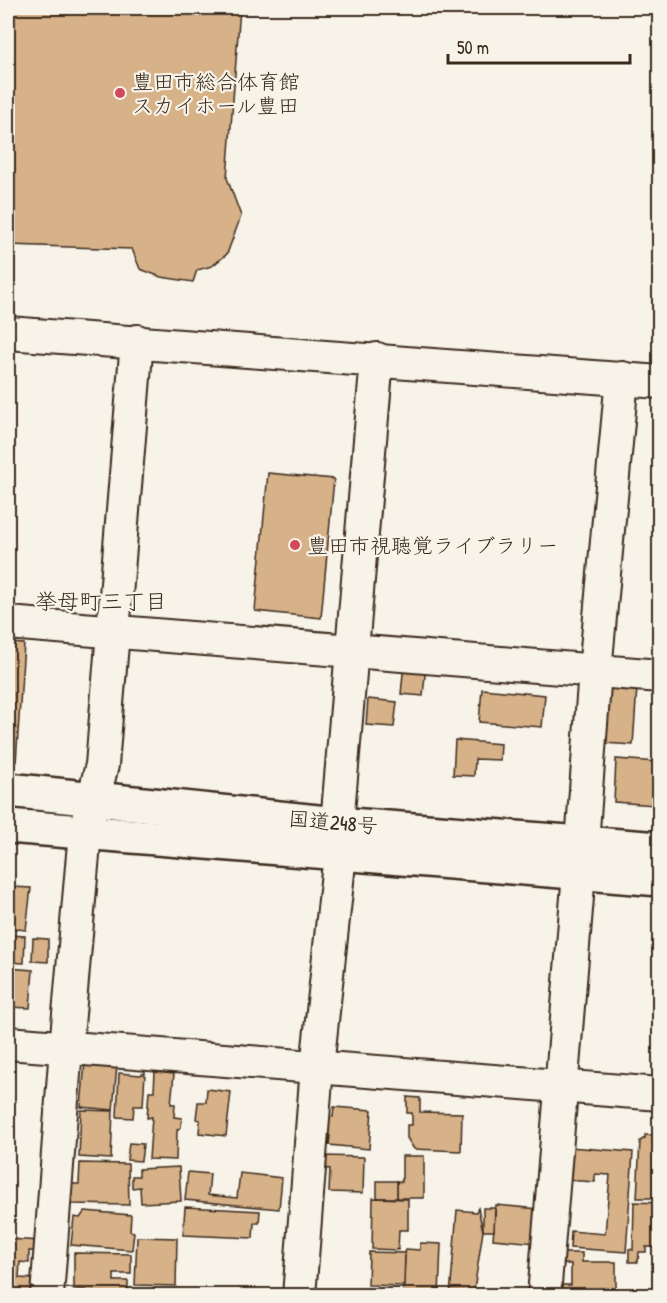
<svg xmlns="http://www.w3.org/2000/svg" width="667" height="1303" viewBox="0 0 667 1303" font-family="'Patrick Hand','Klee One',sans-serif">
<rect width="100%" height="100%" fill="#f7f3e8"/>
<filter id="ink" filterUnits="userSpaceOnUse"><feTurbulence type="fractalNoise" baseFrequency=".0167" numOctaves="2"/><feDisplacementMap in="SourceGraphic" scale="12" xChannelSelector="R" yChannelSelector="G"/><feConvolveMatrix kernelMatrix="1 2 1 2 8 2 1 2 1" color-interpolation-filters="sRGB"/></filter>
<g filter="url(#ink)">
<!-- building -->
<g fill="#d7b188" stroke="#3b2a1e" stroke-width="1.5">
<path d="M8 8H240L227 178 241 216 227 254 212 266 197 270 193 282 161 277 140 269 132 249 8 245Z"/>
<path d="M268 473 334 479 321 618 255 611Z"/>
<path d="M8 643 24 644 16 763 8 762Z"/>
<path d="M404 663 426 665 423 696 401 694Z"/>
<path d="M608 685 637 687 633 745 604 743Z"/>
<path d="M482 689 545 695 542 727 479 722Z"/>
<path d="M368 699 397 702 394 727 366 725Z"/>
<path d="M455 740 501 744 500 760 475 759 474 776 453 775Z"/>
<path d="M616 759 658 762 655 805 614 802Z"/>
<path d="M12 887 31 888 26 930 8 928Z"/>
<path d="M8 935 25 936 24 963 8 962Z"/>
<path d="M33 938 48 939V962L32 961Z"/>
<path d="M8 968 33 970 30 1008 8 1007Z"/>
<path d="M85 1062 117 1065 113 1110 81 1107Z"/>
<path d="M155 1072 174 1074 171 1104H175L174 1117 182 1118 181 1127 177 1130 176 1160 149 1159 152 1117 147 1118 149 1091H154Z"/>
<path d="M119 1073 140 1075 145 1073 143 1106H134L133 1118 117 1117Z"/>
<path d="M207 1089 231 1092 226 1136 199 1133 200 1120 196 1119 198 1102H206Z"/>
<path d="M407 1097 420 1098V1112L462 1113 461 1151 414 1149 407 1138V1125H412V1113H407Z"/>
<path d="M334 1107 372 1110 369 1149 329 1145 330 1136H324L326 1116 333 1117Z"/>
<path d="M81 1110 113 1111 111 1159 79 1157Z"/>
<path d="M645 1135H660V1198H637L640 1141 645 1138Z"/>
<path d="M129 1143 143 1144 141 1161 127 1160Z"/>
<path d="M569 1147 633 1152 626 1252 570 1248 571 1231 605 1234 610 1175 595 1174V1182L566 1180Z"/>
<path d="M323 1156 364 1157 363 1193 329 1192 330 1169 323 1168Z"/>
<path d="M402 1156H424V1198H397V1181L402 1182Z"/>
<path d="M80 1163 128 1164 129 1205 71 1204V1184H79Z"/>
<path d="M179 1167 181 1201 141 1203 140 1187 132 1188V1176H139V1169Z"/>
<path d="M188 1172 210 1174 208 1195 237 1198 240 1173 282 1178 279 1209 185 1200Z"/>
<rect x="377" y="1181" width="20" height="17"/>
<path d="M373 1198 408 1199V1230H399L398 1250 372 1249Z"/>
<path d="M634 1202 660 1203V1240H658V1247H646V1252H639L638 1262H629V1249L633 1250Z"/>
<path d="M496 1205 539 1209 536 1243 493 1239Z"/>
<path d="M185 1207 260 1211 259 1223H254L253 1238 183 1235Z"/>
<path d="M478 1208 483 1231 474 1290 470 1296H450L457 1210 476 1212Z"/>
<path d="M483 1208H495L494 1231H483Z"/>
<path d="M85 1211 131 1215 130 1231 134 1232 132 1250 71 1245 74 1217 80 1218Z"/>
<path d="M137 1237 177 1238 176 1286 135 1285Z"/>
<path d="M8 1239 41 1241 40 1251H29V1263L20 1262 19 1278 36 1279 35 1296H8Z"/>
<path d="M420 1243 441 1244 439 1296H403L405 1253 406 1249 420 1250Z"/>
<path d="M369 1252 405 1253 404 1286 368 1285Z"/>
<path d="M74 1253 131 1254V1274H114V1281H128V1296L85 1295V1290H74Z"/>
<path d="M564 1253H582V1262H616V1296H561V1285H571V1264H564Z"/>
</g>
<g fill="none" stroke-linecap="round" stroke-linejoin="round">
<defs>
<g id="minor">
<path d="M8 333 660 382"/>
<path d="M8 623 660 676"/>
<path d="M337 824 377 359"/>
<path d="M582 843 595 671 622 378"/>
<path d="M8 1043 660 1094"/>
<path d="M47 1296 66 1048 85 832 102 765 137 341"/>
<path d="M299 1296 317 1067 340 854"/>
<path d="M544 1296 579 873"/>
</g>
<g id="highway">
<path d="M8 790 337 824 660 849"/>
<path d="M8 826 660 879"/>
</g>
</defs>
<!-- minor casing -->
<use href="#minor" stroke="#3b2a1e" stroke-width="36"/>
<!-- highway casing -->
<use href="#highway" stroke="#3b2a1e" stroke-width="38"/>
<!-- minor -->
<use href="#minor" stroke="#f7f3e8" stroke-width="32"/>
<!-- highway -->
<use href="#highway" stroke="#f7f3e8" stroke-width="33"/>
</g>
</g>
<!-- markers -->
<g fill="#d1495b" stroke="#f7f3e8" stroke-width="2">
<circle cx="120" cy="93" r="6"/>
<circle cx="295" cy="545" r="6"/>
</g>
<g text-anchor="middle" dominant-baseline="central" stroke-width="4.5" stroke-linejoin="round" paint-order="stroke">
<!-- poi labels -->
<g font-size="21" fill="#3b2a1e" stroke="#f7f3e8" text-anchor="start">
<text x="132" y="81">豊田市総合体育館<tspan x="132" dy="24">スカイホール豊田</tspan></text>
<text x="307" y="545">豊田市視聴覚ライブラリー</text>
</g>
<!-- street labels -->
<g font-size="21" fill="#3b2a1e" stroke="#f7f3e8">
<text transform="translate(333 822) rotate(5)">国道248号</text>
</g>
<!-- neighbourhood labels -->
<g font-size="22" fill="#3b2a1e" stroke="#f7f3e8">
<text x="101" y="601">挙母町三丁目</text>
</g>
</g>
<!-- margin -->
<rect width="667" height="1303" fill="none" stroke="#f7f3e8" stroke-width="30"/>
<rect x="15" y="15" width="637" height="1273" fill="none" stroke="#3b2a1e" stroke-width="2" filter="url(#ink)"/>
<!-- scale -->
<path d="M448 54v9h182v-9" fill="none" stroke="#3b2a1e" stroke-width="3"/>
<text x="457" y="54" font-size="18" fill="#3b2a1e" stroke="#f7f3e8" stroke-width="4.5" paint-order="stroke">50 m</text>
</svg>
